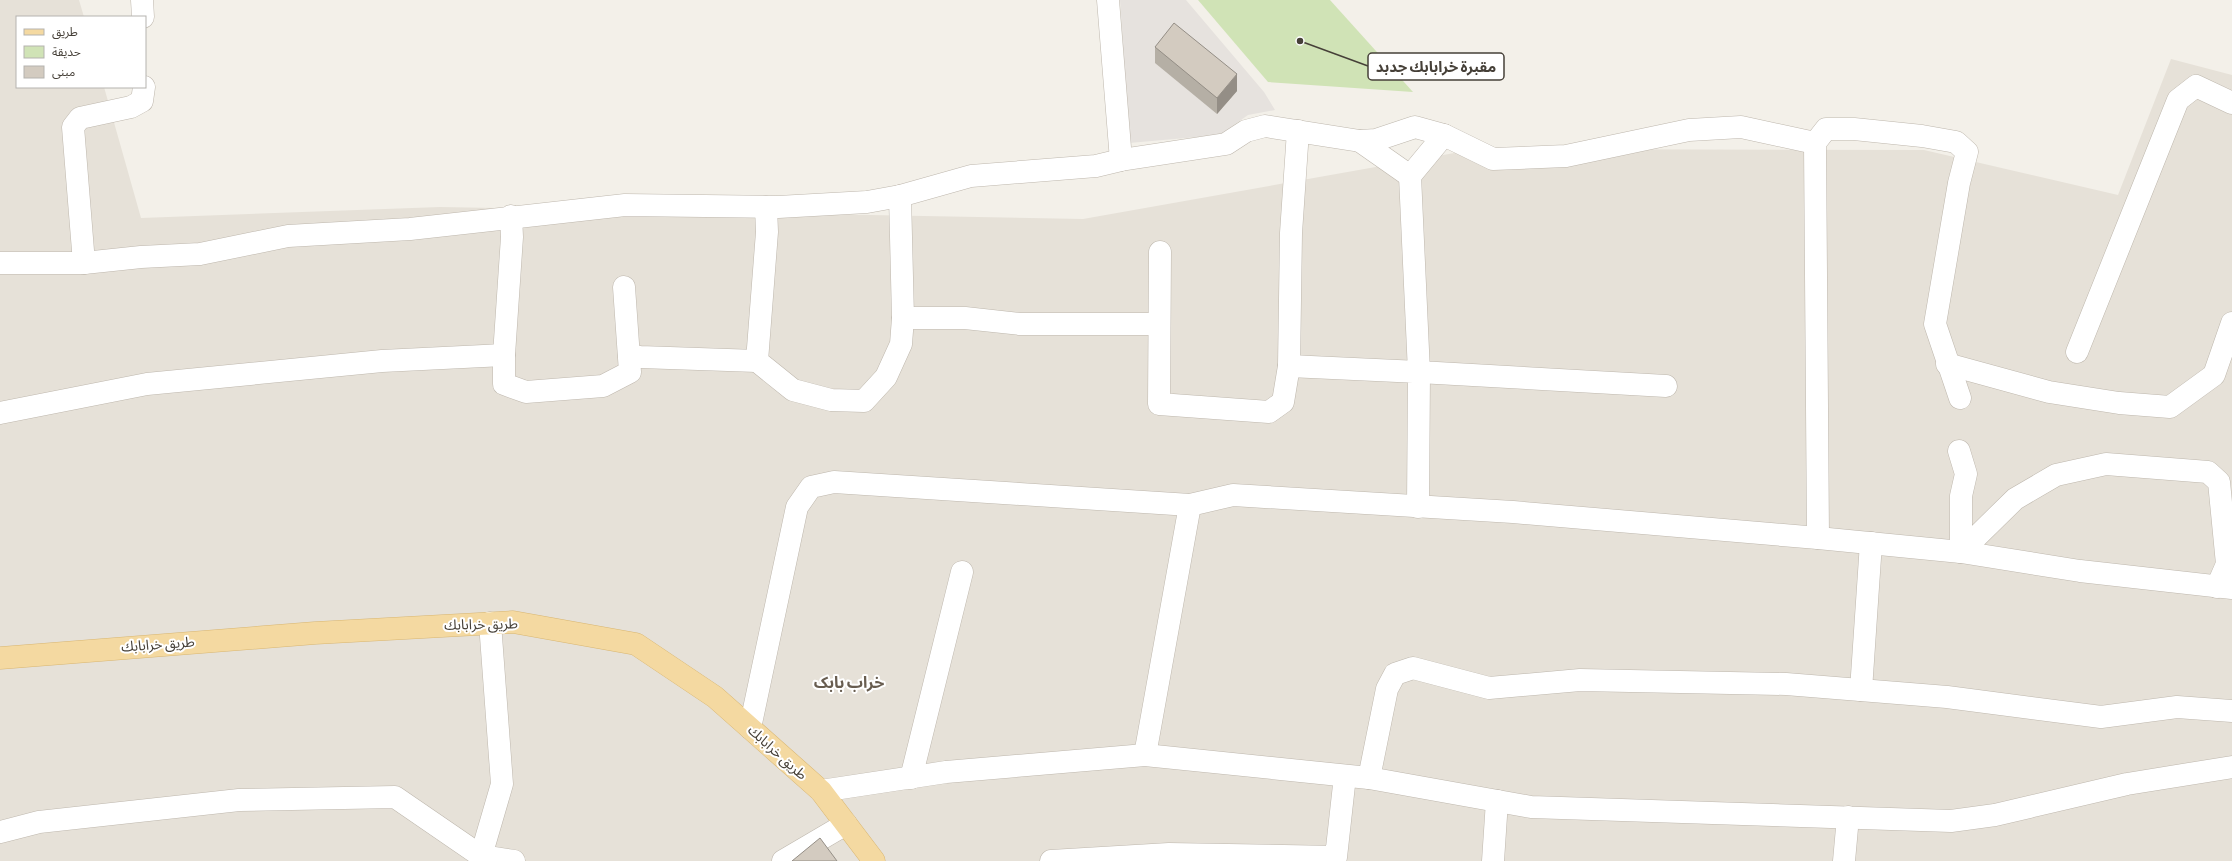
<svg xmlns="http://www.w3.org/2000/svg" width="2232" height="861" viewBox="0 0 2232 861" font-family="'Alegreya Sans','Noto Sans Arabic',sans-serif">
<rect width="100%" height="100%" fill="#f3f0e9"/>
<!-- residential -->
<path fill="#e6e1d8" d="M0 0H79L84 17H17V87H104L141 218 440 207 1083 219 1477 149 1924 150 2118 195 2171 59 2232 75V861H0Z"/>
<!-- industrial -->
<path fill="#e6e2de" d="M1120 0H1186L1264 92 1275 110 1248 115 1220 135 1129 143Z"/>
<!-- green -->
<path fill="#d0e3b6" d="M1198 0H1330L1413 92 1268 82Z"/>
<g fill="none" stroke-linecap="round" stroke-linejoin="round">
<defs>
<g id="minor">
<path d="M142 0 143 17"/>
<path d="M1108 0 1121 160"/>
<path d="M1298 131 1291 233 1289 366 1419 372 1418 507"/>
<path d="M1444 135 1410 176 1419 372 1666 386"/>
<path d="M1360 141 1410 176"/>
<path d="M900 196 903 318"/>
<path d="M766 207 767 232 757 361 793 390 831 400 864 401 886 377 901 344 903 318H965L1020 324H1159"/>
<path d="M1160 252 1159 404 1269 412 1283 402 1289 366"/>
<path d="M0 263H84L141 257 200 254 288 236 410 229 625 205 778 207 867 202 900 196 971 176 1096 166 1121 160 1226 144 1246 131 1265 126 1360 141 1376 140 1415 127 1444 135 1493 159 1566 156 1689 130 1741 127 1815 143"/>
<path d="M84 263 73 127 80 118 131 107 142 101 144 87"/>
<path d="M2077 352 2178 100 2196 86 2232 103"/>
<path d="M504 355V384L526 392 603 386 630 372 624 287"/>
<path d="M629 355 640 357 757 361"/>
<path d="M1947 364 2049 392 2119 403 2170 407 2214 375 2232 323"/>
<path d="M0 413 147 384 382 361 504 355 512 237 511 216"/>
<path d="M1959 451 1966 474 1961 496V552L2015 499 2056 475 2106 464 2208 472 2219 482 2227 564 2217 587"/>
<path d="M1818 538 1815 143 1826 129H1854L1922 136 1956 142 1967 152 1959 183 1935 324 1960 398"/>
<path d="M1861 690 1871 543"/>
<path d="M750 728 797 507 811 487 834 482 1190 505 1233 495 1513 512 1818 538 1961 552 2080 571 2232 588"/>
<path d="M1145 755 1190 505"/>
<path d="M911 778 962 572"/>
<path d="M1369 778 1387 689 1395 674 1413 668 1489 688 1580 680 1786 684 1947 697 2101 717 2177 707 2232 711"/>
<path d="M821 791 946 772 1145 755 1369 778 1531 807 1951 821 1995 815 2127 784 2232 767"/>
<path d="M0 832 39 822 239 800 395 797 481 856 514 861"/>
<path d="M481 856 502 784 490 623"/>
<path d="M783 861 846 824"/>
<path d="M1051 861 1169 854 1336 857 1345 776"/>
<path d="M1493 861 1497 801"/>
<path d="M1844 861 1848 817"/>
</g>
<path id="major" d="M0 658 315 633 513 622 636 644 715 697 821 791 874 861"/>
</defs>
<!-- minor casing -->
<use href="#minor" stroke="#beb7ad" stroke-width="23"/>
<!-- major casing -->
<use href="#major" stroke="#d8b672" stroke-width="23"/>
<!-- minor -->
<use href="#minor" stroke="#fff" stroke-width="22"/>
<!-- major -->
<use href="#major" stroke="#f4d9a1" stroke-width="22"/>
</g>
<!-- wall -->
<path fill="#b5afa5" d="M1155 47 1237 91 1217 114 1155 63Z"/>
<!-- shaded-wall -->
<path fill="#948e86" d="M1237 74V91L1217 114V98Z"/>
<!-- building -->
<g fill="#d3cbc0" stroke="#948e86">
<path d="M1174 23 1237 74 1217 98 1155 47Z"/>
<path d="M820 838 837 861H792Z"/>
</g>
<g text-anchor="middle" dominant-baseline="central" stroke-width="4" stroke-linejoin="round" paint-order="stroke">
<!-- street labels -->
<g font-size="14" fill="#464038" stroke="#fff">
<text transform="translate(481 625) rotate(-1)">طريق خرابابك</text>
<text transform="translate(158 645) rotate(-4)">طريق خرابابك</text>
<text transform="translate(777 753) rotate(42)">طريق خرابابك</text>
</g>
<!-- quarter labels -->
<g font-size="16" font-weight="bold" fill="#685d50" stroke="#fff">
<text x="849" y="683">خراب بابک</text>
</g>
</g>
<!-- callouts -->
<path fill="none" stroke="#464038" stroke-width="1.5" d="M1300 41L1368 66"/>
<circle fill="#464038" stroke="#fff" stroke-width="1.5" cx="1300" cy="41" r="4"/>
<rect fill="#fff" stroke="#464038" stroke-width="1.5" x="1368" y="53" width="136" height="27" rx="4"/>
<g font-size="15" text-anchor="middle" font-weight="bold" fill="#464038">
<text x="1436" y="72">مقبرة خرابابك جدبد</text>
</g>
<!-- legend -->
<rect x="16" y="16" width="130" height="72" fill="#ffffff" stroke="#b5b3af"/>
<rect x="24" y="29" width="20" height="6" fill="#f4d9a1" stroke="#b5b3af"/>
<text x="52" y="36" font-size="12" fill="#464038">طريق</text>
<rect x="24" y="46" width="20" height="12" fill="#d0e3b6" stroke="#b5b3af"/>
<text x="52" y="56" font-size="12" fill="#464038">حديقة</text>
<rect x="24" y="66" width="20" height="12" fill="#d3cbc0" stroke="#b5b3af"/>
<text x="52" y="76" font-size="12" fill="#464038">مبنى</text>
</svg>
